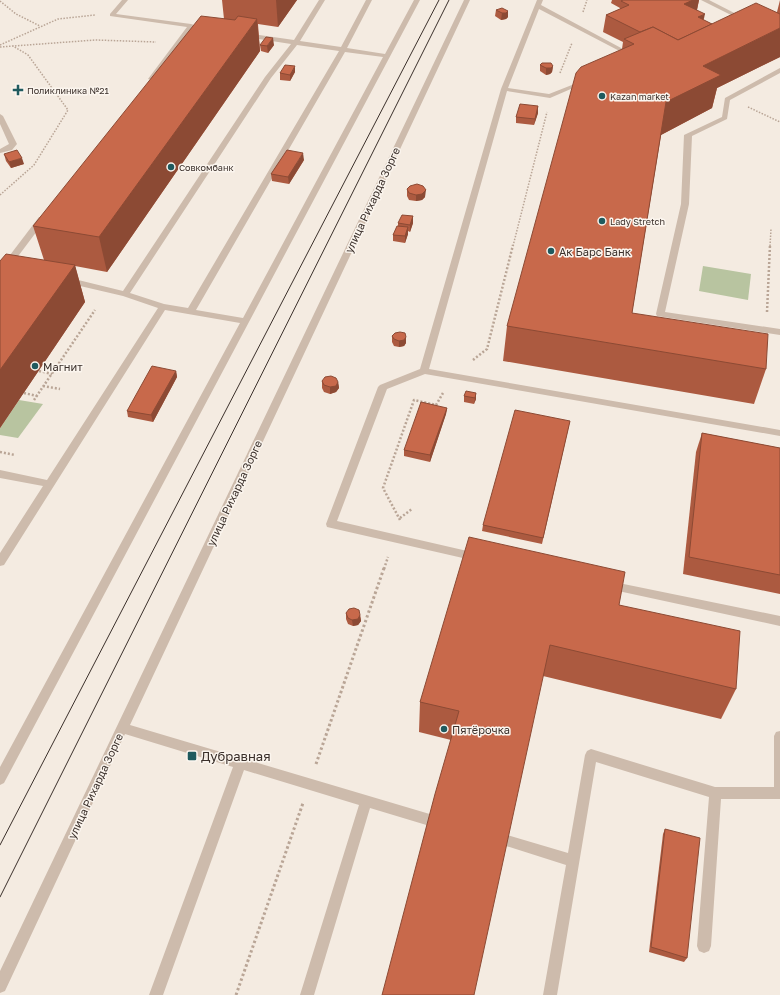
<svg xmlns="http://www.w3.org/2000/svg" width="780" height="995" viewBox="0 0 780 995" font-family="'Golos Text',sans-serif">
<rect width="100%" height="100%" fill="#f4ebe1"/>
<!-- green -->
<g fill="#b8c4a0">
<path d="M703 266 751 274 748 300 699 291Z"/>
<path d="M19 400 43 404 18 438 0 435V428Z"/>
</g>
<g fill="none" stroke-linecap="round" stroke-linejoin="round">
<!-- path-far2 -->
<g stroke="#b9a596" stroke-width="1.5" stroke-dasharray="1.5 1.5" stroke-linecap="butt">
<path d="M0 1 16 14 40 26"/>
<path d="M583 12 587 0"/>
<path d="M0 45 58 19 95 15"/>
<path d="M0 47 95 40 156 42"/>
<path d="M560 73 572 43"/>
<path d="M748 107 780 122"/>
<path d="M0 195 34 165 68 110 28 55 13 46"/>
<path d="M513 246 547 112"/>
<path d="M770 246 771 229"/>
</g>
<!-- path-far1 -->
<g stroke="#b9a596" stroke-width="2.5" stroke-dasharray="2 2" stroke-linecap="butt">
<path d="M767 312 770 245"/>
<path d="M473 360 487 349 513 245"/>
<path d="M39 371 52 374"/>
<path d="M43 386 60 389"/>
<path d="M24 393 37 396"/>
<path d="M34 400 95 310"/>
<path d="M436 405 443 393"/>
<path d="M0 452 15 455"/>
<path d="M400 518 412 509"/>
<path d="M400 520 383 488 414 400 436 405 435 408"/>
<path d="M384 569 388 557"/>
</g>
<!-- path -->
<g stroke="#b9a596" stroke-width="3" stroke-dasharray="2.5 2.5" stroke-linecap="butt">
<path d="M316 764 384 568"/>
<path d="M236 995 303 803"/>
</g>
<!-- minor -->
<g fill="#cdbbac" fill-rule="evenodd">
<path d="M122 0H128L116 14 191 24 200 27 197 29 193 28 153 80 148 79 187 27 110 16V14Z"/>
<path d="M319 0H325L300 41 341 47 366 0H372L347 48 385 54 414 0H420L4 783 0 785V767L240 323 165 310 4 565 0 566V553L43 486 0 478V470L47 480 158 308 123 296 63 282 62 280 66 277 123 291 265 77 291 44 246 37 243 35 246 33 294 40ZM297 45 339 51 188 308 164 304 130 293 271 78ZM345 52 383 57 243 318 196 310Z"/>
<path d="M464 0H470L130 725 433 815 437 817 439 821 437 825 433 827 370 808 314 995H300L359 805 244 770 163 995H149L233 767 125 734 5 991 0 993V971Z"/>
<path d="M537 0H543L541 5 636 56 631 57 539 9 508 88 549 94 582 81 587 82 550 98 507 91 429 369 780 430V436L425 374 387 389 337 521 476 553 480 554 481 557 480 560 476 561 327 527 326 524 378 387 380 385 420 369 501 89Z"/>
<path d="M701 0H709L748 20 743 21Z"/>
<path d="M780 68V73L730 100 727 119 692 136 689 204 665 312 780 329V335L657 316 656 314 681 204 684 135 722 117 725 98Z"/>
<path d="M0 114 3 116 17 144 12 150 0 153V149L9 144 0 124Z"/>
<path d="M39 217H42L46 219 10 267H4V263Z"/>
<path d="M609 581 780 616V626L609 589 605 588 604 585 605 582Z"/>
<path d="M780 731V799H721L711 946 709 951 704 953 699 951 697 946 709 797 596 762 557 995H543L566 865 503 845 501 841 503 837 507 835 568 853 585 755 587 751 591 749 715 787H774V736L776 732Z"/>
</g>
<!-- tram -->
<g stroke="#3b302b" stroke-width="1">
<path d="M0 845 439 0"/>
<path d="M0 897 449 0"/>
</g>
</g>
<!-- wall -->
<g fill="#ac5a40">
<path d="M222 0H297L278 27 258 24 260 51 107 272 75 266 85 302 0 428V261L44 260 33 226 224 19Z"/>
<path d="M612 0H699L697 10 703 20 712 24 777 12 780 0V57L717 88 712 108 661 135 632 313 766 369 754 404 503 361 507 326 622 49 623 42 603 32 606 15 620 9V8L611 3Z"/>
<path d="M496 10 508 11V17L506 19 501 20 495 16Z"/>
<path d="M260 45H274L268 53 261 51Z"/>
<path d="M540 65 553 66 552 72 550 74 546 75 540 71Z"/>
<path d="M295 72 290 81 280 80V73Z"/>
<path d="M538 106V113L534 125 516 123V117Z"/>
<path d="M4 154 24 164 11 168 6 161Z"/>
<path d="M304 160 289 184 272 181 271 174Z"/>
<path d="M407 189 425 197 422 200 416 201 409 200 407 196Z"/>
<path d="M413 216V223L410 232 408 231V234L405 243 393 241V235L398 226V223Z"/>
<path d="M392 336 406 343 404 346 399 347 394 346 392 342Z"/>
<path d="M176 371 177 377 153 422 128 417 127 411Z"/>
<path d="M322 381 338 382 339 388 336 392 330 394 324 392 322 388Z"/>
<path d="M476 393V399L474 404 464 402V396Z"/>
<path d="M447 408 446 414 430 462 404 456V450Z"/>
<path d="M570 421 542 544 482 531 483 525Z"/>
<path d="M702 433 780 448V594L683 574 696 452Z"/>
<path d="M619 605 736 689 721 719 543 676 451 740 419 732 420 702Z"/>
<path d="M346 613 360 615 361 621 358 625 353 626 348 624 346 619Z"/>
<path d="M665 829 687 958 684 962 649 952 663 834Z"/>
</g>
<!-- shaded-wall -->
<g fill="#8c4a34">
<path d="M276 0H297L278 27Z"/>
<path d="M693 0H699L696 14 684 4Z"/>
<path d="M508 11V17L506 19 501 20 502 13Z"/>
<path d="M705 14 701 31 698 17Z"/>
<path d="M257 19 260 51 107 272 99 237Z"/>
<path d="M780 28V57L717 88 712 108 659 136 666 102 703 66Z"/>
<path d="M273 38 274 45 268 53 267 46Z"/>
<path d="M295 66V72L290 81V75Z"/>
<path d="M553 66 552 72 550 74 546 75V68Z"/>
<path d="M538 106V113L534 125 535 119Z"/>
<path d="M303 153 304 160 289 184 288 177Z"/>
<path d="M22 158 24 164 11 168 9 162Z"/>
<path d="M426 190 425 197 422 200 416 201V195Z"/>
<path d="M413 216V223L410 232V225Z"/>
<path d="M408 227V234L405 243V236Z"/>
<path d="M75 265 85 302 0 428V370Z"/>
<path d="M406 337V343L404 346 399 347V341Z"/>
<path d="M176 371 177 377 153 422 151 415Z"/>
<path d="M338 382 339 388 336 392 330 394V387Z"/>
<path d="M476 393V399L474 404 475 398Z"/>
<path d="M447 408 446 414 430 462V455Z"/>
<path d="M360 615 361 621 358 625 353 626 352 620Z"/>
</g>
<!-- building -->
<g fill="#c8694b" stroke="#8c4a34">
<path d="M623 0H693L684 4 705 14 698 17 712 24 678 40 653 27 640 32 606 15 629 5 621 1Z"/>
<path d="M756 3 780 14V28L703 66 721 75 666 102 632 313 768 334 766 369 507 326 576 73 581 67 634 44 624 39 653 27 678 40Z"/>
<path d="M502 8 508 11 506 13H502L496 10Z"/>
<path d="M201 16 235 20 238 16 257 19 99 237 33 226Z"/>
<path d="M266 37 273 38 267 46 260 45Z"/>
<path d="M542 63H551L553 66 551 68H546L540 65Z"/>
<path d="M285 65 295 66 290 75 280 73Z"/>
<path d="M520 104 538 106 535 119 516 117Z"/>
<path d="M17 150 22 158 9 162 4 154Z"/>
<path d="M287 150 303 153 288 177 271 174Z"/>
<path d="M417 184 423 186 426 190 422 194 416 195 409 193 407 189 410 186Z"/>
<path d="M402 215 413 216 410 225 398 223Z"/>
<path d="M397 226 408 227 405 236 393 235Z"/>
<path d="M6 254 75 265 0 370V261Z"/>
<path d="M400 332 405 333 406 337 404 340 399 341 394 339 392 336 395 333Z"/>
<path d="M152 366 176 371 151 415 127 411Z"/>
<path d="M331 376 336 378 338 382 336 386 330 387 324 385 322 381 325 377Z"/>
<path d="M466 391 476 393 475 398 464 396Z"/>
<path d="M421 402 447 408 430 455 404 450Z"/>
<path d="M515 410 570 421 543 538 483 525Z"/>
<path d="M702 433 780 448V575L689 557Z"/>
<path d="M469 537 625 572 619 605 740 631 736 689 550 645 474 995H382L435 794 459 711 420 702Z"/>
<path d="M354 608 359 610 360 615 358 619 352 620 348 618 346 613 349 609Z"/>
<path d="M665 829 700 838 687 958 651 947Z"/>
</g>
<!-- markers -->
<g fill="#1f5a5e" stroke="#fbf5ee" stroke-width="1.5">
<path d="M16 84h4v4h4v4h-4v4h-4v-4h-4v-4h4z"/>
<circle cx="602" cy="96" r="4"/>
<circle cx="171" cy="167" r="4"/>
<circle cx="602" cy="221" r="4"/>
<circle cx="551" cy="251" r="4"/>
<circle cx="35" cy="366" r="4"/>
<circle cx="444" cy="729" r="4"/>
<rect x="187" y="751" width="10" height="10" rx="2"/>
</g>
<g text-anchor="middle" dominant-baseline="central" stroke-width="3" stroke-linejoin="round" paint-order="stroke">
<!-- far-poi labels -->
<g font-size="9" fill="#3b302b" stroke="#fbf5ee" text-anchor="start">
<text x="27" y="90">Поликлиника №21</text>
<text x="610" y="96">Kazan market</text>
<text x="179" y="167">Совкомбанк</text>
<text x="610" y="221">Lady Stretch</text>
</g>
<!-- street labels -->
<g font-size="11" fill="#3b302b" stroke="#fbf5ee">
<text transform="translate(372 200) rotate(-65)">улица Рихарда Зорге</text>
<text transform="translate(234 493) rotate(-65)">улица Рихарда Зорге</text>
<text transform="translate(95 786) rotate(-65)">улица Рихарда Зорге</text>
</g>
<!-- poi labels -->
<g font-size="11" fill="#3b302b" stroke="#fbf5ee" text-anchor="start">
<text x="559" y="251">Ак Барс Банк</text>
<text x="43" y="366">Магнит</text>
<text x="452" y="729">Пятёрочка</text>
</g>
<!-- near-poi labels -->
<g font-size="13" fill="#3b302b" stroke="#fbf5ee" text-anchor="start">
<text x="201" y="756">Дубравная</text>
</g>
</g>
</svg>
